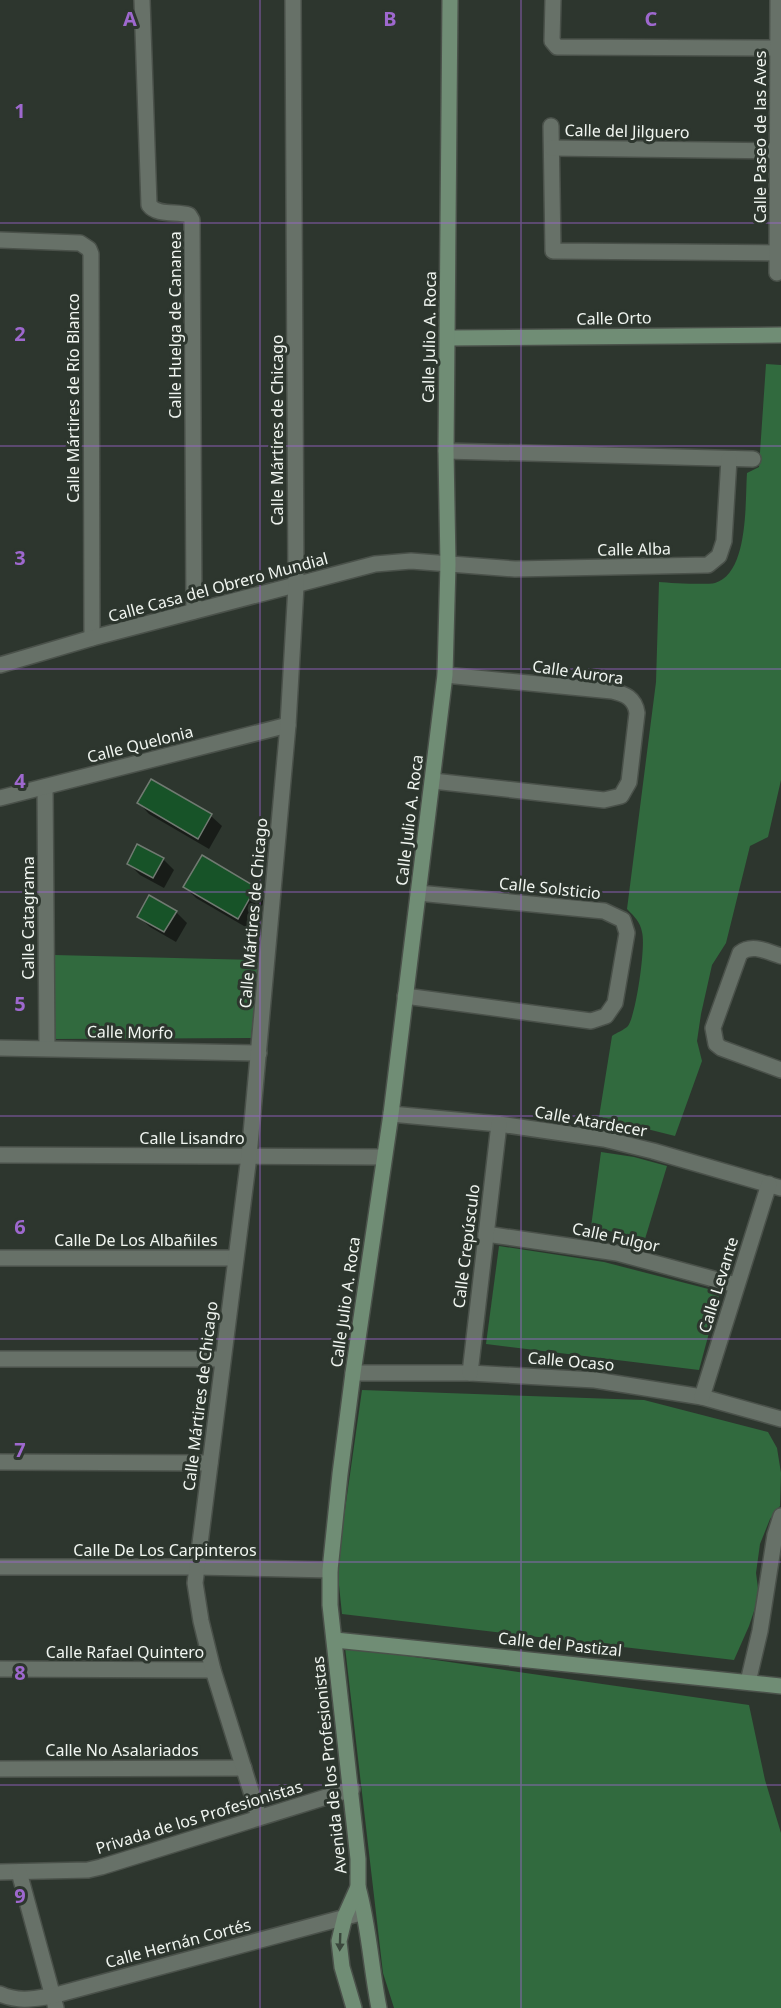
<svg xmlns="http://www.w3.org/2000/svg" width="781" height="2008" viewBox="0 0 781 2008" font-family="'Noto Sans',sans-serif">
<rect width="100%" height="100%" fill="#2d362e"/>
<!-- green -->
<g fill="#316a3e">
<path d="M766 364 781 365V780L768 837 750 846 726 943 712 965 701 1014 697 1041 702 1061 675 1136 599 1117 612 1036C616 1033 624 1030 628 1026 636 1015 646 946 642 932 640 922 635 917 627 909L656 682 659 582C670 583 706 585 715 583 749 573 745 501 747 473L759 467Z"/>
<path d="M54 955 259 960 251 1038 54 1039Z"/>
<path d="M601 1152 634 1157 667 1166 645 1239 591 1227Z"/>
<path d="M499 1246 604 1262 720 1292 699 1370 486 1344Z"/>
<path d="M362 1390 644 1400 768 1432 777 1448 781 1473 780 1506 770 1519 760 1544 756 1573 759 1596 749 1626 734 1660 342 1614 337 1566Z"/>
<path d="M345 1647 749 1705 765 1780 781 1833V2008H394L383 1973Z"/>
</g>
<!-- shadow -->
<g fill="#0007">
<path d="M152 781 211 816 222 826 209 849 149 814 139 803Z"/>
<path d="M163 859 174 870 164 888 140 875 129 864Z"/>
<path d="M185 887 255 888 266 899 249 929 196 898Z"/>
<path d="M176 912 187 923 176 942 150 927 139 917Z"/>
</g>
<!-- building -->
<g fill="#175328" stroke="#717a72" stroke-width="1.5">
<path d="M151 779 212 814 198 839 137 803Z"/>
<path d="M137 844 164 858 153 878 127 864Z"/>
<path d="M202 855 256 887 238 919 183 887Z"/>
<path d="M149 895 177 911 164 932 137 917Z"/>
</g>
<g fill="none" stroke-linecap="round" stroke-linejoin="round">
<defs>
<g id="street">
<path d="M142 0 149 205C157 216 177 211 189 215L192 220 194 611"/>
<path d="M553 0 552 41 557 47 781 48"/>
<path d="M551 126 553 251 781 253"/>
<path d="M552 148 781 151"/>
<path d="M0 240 80 243 89 249 91 254 92 638"/>
<path d="M777 273 778 0"/>
<path d="M446 451 753 459"/>
<path d="M0 665 92 638 375 564 411 561 515 569 708 565 719 556 724 541 729 459"/>
<path d="M433 781 604 800 621 796 629 782 637 713C635 698 625 694 612 691L445 675"/>
<path d="M45 787 47 1048"/>
<path d="M0 798 288 725"/>
<path d="M781 956C768 952 752 943 740 953L713 1028 716 1044 721 1048 781 1070"/>
<path d="M405 996 591 1021 606 1016 615 1003 627 933 623 920 604 911 418 893"/>
<path d="M0 1048 259 1053"/>
<path d="M391 1114 499 1124 604 1139 653 1151 781 1188"/>
<path d="M0 1155 384 1157"/>
<path d="M486 1234 617 1253 736 1285"/>
<path d="M0 1258H235"/>
<path d="M0 1359H222"/>
<path d="M353 1373H470L595 1380 702 1397 781 1419"/>
<path d="M470 1373 499 1124"/>
<path d="M702 1397 769 1184"/>
<path d="M0 1462 210 1463"/>
<path d="M0 1567H197L330 1570"/>
<path d="M0 1669 213 1670"/>
<path d="M748 1682 760 1631 775 1535 781 1516"/>
<path d="M0 1769 244 1768"/>
<path d="M259 1817 213 1670 201 1621 195 1583 249 1156 288 725 296 586 293 0"/>
<path d="M0 1872 88 1870 101 1867 352 1789"/>
<path d="M19 1872 56 2008"/>
<path d="M0 1994C18 2002 33 1999 52 1996L357 1914"/>
</g>
<g id="secondary">
<path d="M448 338 781 335"/>
<path d="M335 1640 781 1686"/>
<path d="M358 1887C369 1926 371 1968 379 2008"/>
<path d="M354 2008 342 1967 339 1941 345 1916 358 1887V1859L330 1605V1570L340 1474 353 1373 391 1114 445 675 448 564 446 451 450 0"/>
</g>
</defs>
<!-- street casing -->
<use href="#street" stroke="#4a514a" stroke-width="18"/>
<!-- secondary casing -->
<use href="#secondary" stroke="#4a514a" stroke-width="18"/>
<!-- street -->
<use href="#street" stroke="#677168" stroke-width="15"/>
<!-- secondary -->
<use href="#secondary" stroke="#708d75" stroke-width="15"/>
</g>
<!-- one-way arrows -->
<defs><path id="oneway-solid" d="M-6-.8H1V-3.2L6.5 0L1 3.2V.8H-6Z" transform="scale(1.5)"/></defs>
<use fill="#3a473c" href="#oneway-solid" transform="translate(340 1942) rotate(92)"/>
<!-- grid -->
<path fill="none" stroke="#9e68ce" stroke-width="1.5" stroke-opacity="0.55" d="M260 0V2008M521 0V2008M0 223H781M0 446H781M0 669H781M0 892H781M0 1116H781M0 1339H781M0 1562H781M0 1785H781"/>
<g text-anchor="middle" dominant-baseline="central" stroke-width="6" stroke-linejoin="round" paint-order="stroke">
<!-- street labels -->
<g font-size="16" fill="#f0f5f0" stroke="#2d362e">
<text transform="translate(627 131) rotate(1)">Calle del Jilguero</text>
<text transform="translate(760 137) rotate(-90)">Calle Paseo de las Aves</text>
<text transform="translate(614 318) rotate(-1)">Calle Orto</text>
<text transform="translate(175 325) rotate(-90)">Calle Huelga de Cananea</text>
<text transform="translate(429 337) rotate(-89)">Calle Julio A. Roca</text>
<text transform="translate(73 398) rotate(-90)">Calle Mártires de Río Blanco</text>
<text transform="translate(277 430) rotate(-90)">Calle Mártires de Chicago</text>
<text transform="translate(634 549) rotate(-1)">Calle Alba</text>
<text transform="translate(218 587) rotate(-15)">Calle Casa del Obrero Mundial</text>
<text transform="translate(578 672) rotate(8)">Calle Aurora</text>
<text transform="translate(140 744) rotate(-14)">Calle Quelonia</text>
<text transform="translate(409 820) rotate(-83)">Calle Julio A. Roca</text>
<text transform="translate(550 888) rotate(6)">Calle Solsticio</text>
<text transform="translate(253 913) rotate(-85)">Calle Mártires de Chicago</text>
<text transform="translate(28 918) rotate(-90)">Calle Catagrama</text>
<text transform="translate(130 1032) rotate(1)">Calle Morfo</text>
<text transform="translate(591 1121) rotate(10)">Calle Atardecer</text>
<text x="192" y="1138">Calle Lisandro</text>
<text transform="translate(616 1237) rotate(12)">Calle Fulgor</text>
<text x="136" y="1240">Calle De Los Albañiles</text>
<text transform="translate(466 1246) rotate(-83)">Calle Crepúsculo</text>
<text transform="translate(718 1285) rotate(-73)">Calle Levante</text>
<text transform="translate(345 1302) rotate(-82)">Calle Julio A. Roca</text>
<text transform="translate(571 1361) rotate(5)">Calle Ocaso</text>
<text transform="translate(200 1396) rotate(-83)">Calle Mártires de Chicago</text>
<text x="165" y="1550">Calle De Los Carpinteros</text>
<text transform="translate(560 1644) rotate(6)">Calle del Pastizal</text>
<text x="125" y="1652">Calle Rafael Quintero</text>
<text x="122" y="1750">Calle No Asalariados</text>
<text transform="translate(329 1765) rotate(-96)">Avenida de los Profesionistas</text>
<text transform="translate(199 1817) rotate(-17)">Privada de los Profesionistas</text>
<text transform="translate(178 1943) rotate(-15)">Calle Hernán Cortés</text>
</g>
</g>
<g font-size="20" text-anchor="middle" font-weight="bold" fill="#9e68ce" stroke="#2d362e" stroke-width="6" stroke-linejoin="round" paint-order="stroke">
<text x="130" y="26">A</text>
<text x="390" y="26">B</text>
<text x="651" y="26">C</text>
<text x="20" y="118">1</text>
<text x="20" y="341">2</text>
<text x="20" y="565">3</text>
<text x="20" y="788">4</text>
<text x="20" y="1011">5</text>
<text x="20" y="1234">6</text>
<text x="20" y="1457">7</text>
<text x="20" y="1680">8</text>
<text x="20" y="1903">9</text>
</g>
</svg>
